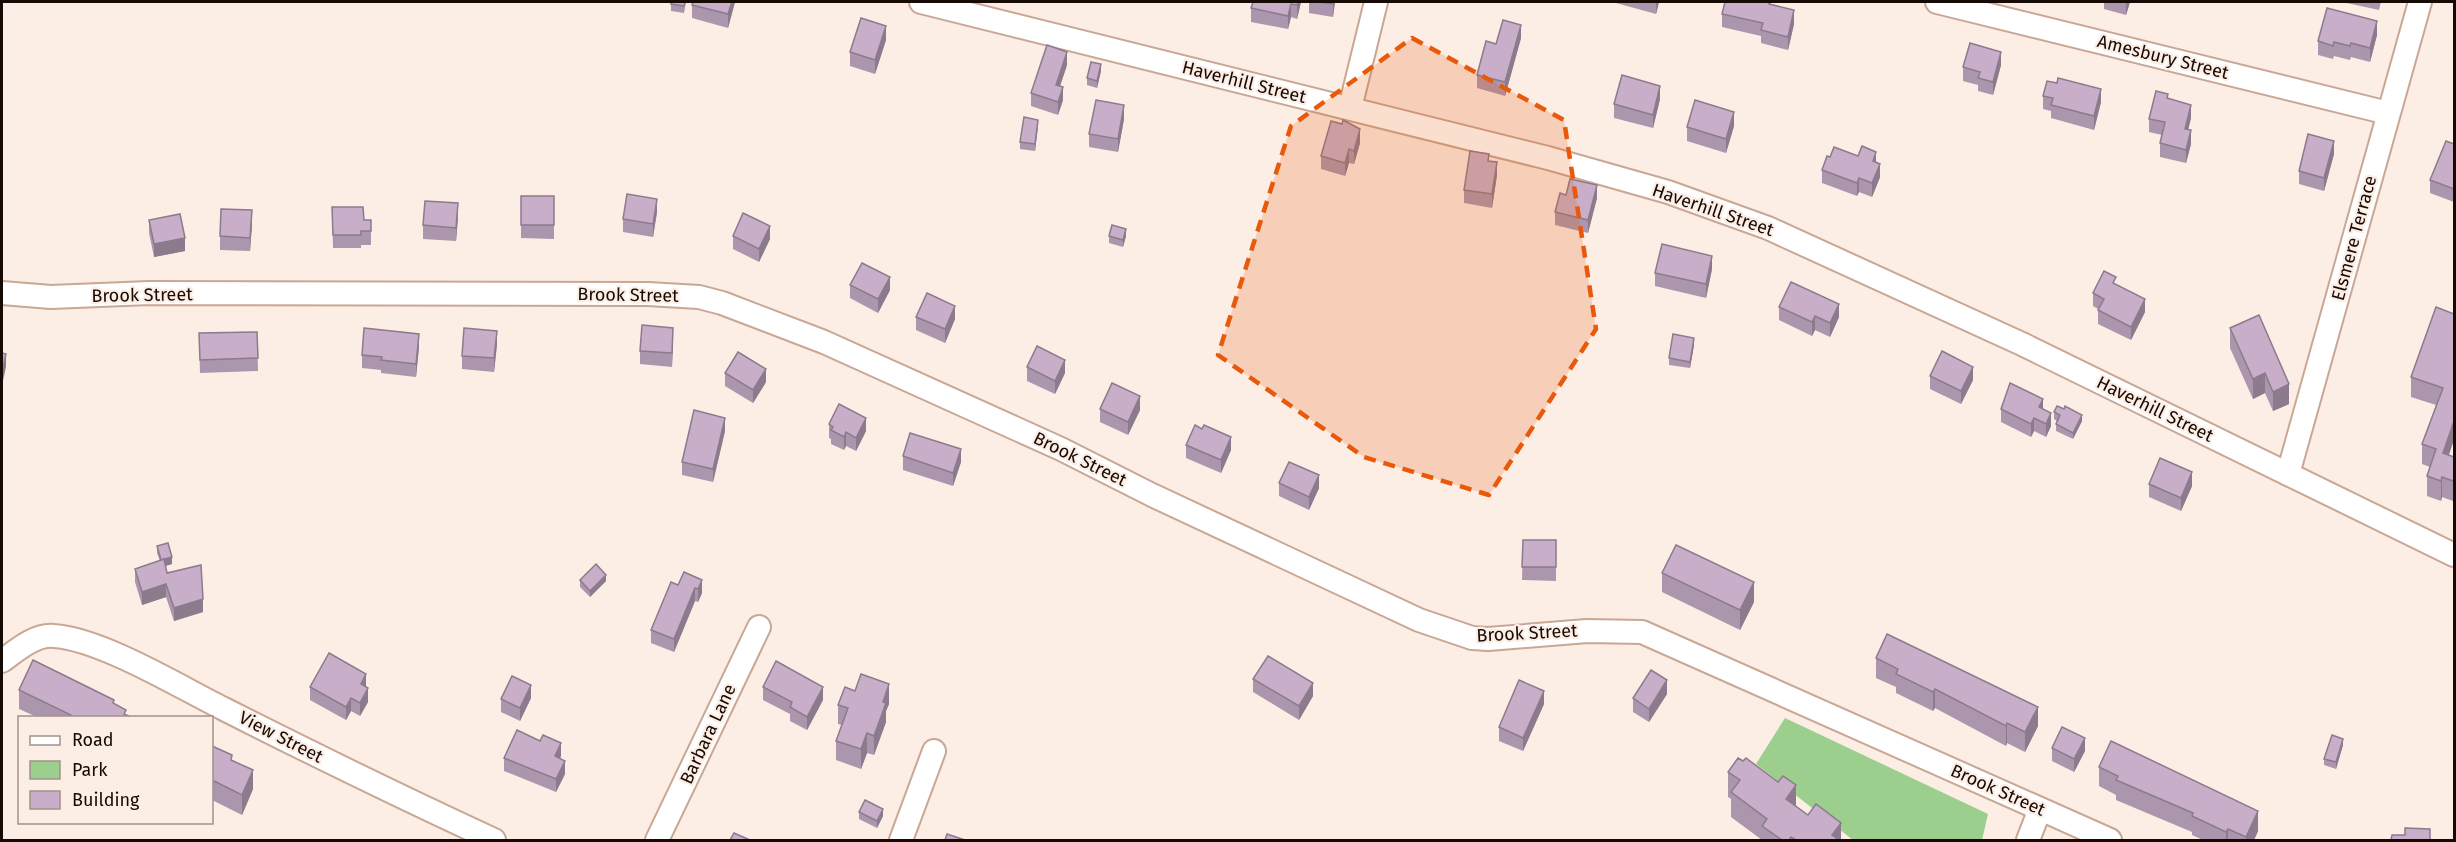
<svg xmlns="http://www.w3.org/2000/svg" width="2456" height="842" viewBox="0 0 2456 842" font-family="'Fira Sans',sans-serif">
<rect width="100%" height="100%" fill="#fcede5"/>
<!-- green -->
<path fill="#9cce8e" d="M1785 718 1988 814 1982 840H1853L1756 764Z"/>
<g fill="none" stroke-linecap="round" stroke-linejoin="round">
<defs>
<g id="street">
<path d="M921 2 1548 158 1668 192 1768 228 2022 344 2454 555"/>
<path d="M1937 2 2388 113"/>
<path d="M1350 108 1376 2"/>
<path d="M2 293 51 297 149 293 648 294 699 297 722 303 824 342 1061 449 1152 495 1419 620 1472 638 1488 639 1587 631 1642 632 2110 840"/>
<path d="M2288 474 2420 2"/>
<path d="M2 661C16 651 35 634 54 636 101 639 180 687 224 709 313 754 403 798 494 840"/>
<path d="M657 840 759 627"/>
<path d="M901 840 934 751"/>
<path d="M2028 840 2040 809"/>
</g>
</defs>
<!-- street casing -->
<use href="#street" stroke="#c9a794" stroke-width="26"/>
<!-- street -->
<use href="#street" stroke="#fff" stroke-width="22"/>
</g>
<!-- wall -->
<g fill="#ac96ad">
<path d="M686 2 684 13 671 11V4Z"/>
<path d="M735 2 728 28 692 18V5Z"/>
<path d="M1253 2H1301L1297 19 1291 17 1288 29 1251 22V8Z"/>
<path d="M1309 2H1335L1333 17 1309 13Z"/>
<path d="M1616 2H1659L1656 14 1616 3Z"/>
<path d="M1771 2V5L1794 24 1788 50 1761 43V36L1722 27V14Z"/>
<path d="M2104 2H2130L2126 15 2104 9Z"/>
<path d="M2342 2H2381L2379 10Z"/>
<path d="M2377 35 2370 62 2351 57 2350 60 2334 56 2333 59 2318 55V41Z"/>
<path d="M1521 38 1505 96 1477 88V75L1496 44Z"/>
<path d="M886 40 875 74 850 66V52Z"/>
<path d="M1067 65 1060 86 1063 100 1058 115 1031 106V93Z"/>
<path d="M2001 65 1993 95 1978 91V85L1963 81V67Z"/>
<path d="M1101 71 1097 88 1087 85V78Z"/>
<path d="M2043 96 2101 102 2094 130 2051 118V111L2043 109Z"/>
<path d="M1660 99 1653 128 1614 118V104Z"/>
<path d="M2168 99 2191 118 2188 130 2191 144 2186 163 2160 157V143L2162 135 2149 132V119Z"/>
<path d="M1124 119 1118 152 1089 147V134Z"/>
<path d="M1038 126 1035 151 1020 149V142Z"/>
<path d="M1734 126 1726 153 1687 141V127Z"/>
<path d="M1360 143 1354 164 1349 163 1345 176 1321 169V156Z"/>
<path d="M2454 144V202L2430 193V180Z"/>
<path d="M2334 154 2324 191 2299 184V171Z"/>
<path d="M1830 157 1876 163 1880 177 1872 197 1859 192 1857 196 1822 183V170Z"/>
<path d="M1497 175 1492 208 1464 203V190Z"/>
<path d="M1566 195 1597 198 1588 233 1555 225V212Z"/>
<path d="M521 196H554V239L521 238Z"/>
<path d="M332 207 364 220H371V245H361V248H333Z"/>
<path d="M657 212 653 237 623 232V219Z"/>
<path d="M458 217 456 241 423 239V225Z"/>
<path d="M149 220 185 251 154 257 149 233Z"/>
<path d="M252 224 250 251 220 250V236Z"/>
<path d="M733 236 770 239 759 262 733 249Z"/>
<path d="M1109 236H1126L1123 247 1109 243Z"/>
<path d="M1712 269 1706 298 1655 286V273Z"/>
<path d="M2116 284 2145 312 2131 340 2098 324V309L2093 306V293Z"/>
<path d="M850 285 890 290 878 313 850 298Z"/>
<path d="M1779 307 1839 317 1830 337 1815 330 1812 336 1779 320Z"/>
<path d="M2436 307 2449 455 2454 457 2453 501 2442 497 2441 501 2427 496V476L2430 467 2422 464V444L2436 405 2411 397V377Z"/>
<path d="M916 317 955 319 945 343 916 330Z"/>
<path d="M2230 328 2289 404 2273 411 2265 393 2253 399 2230 348Z"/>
<path d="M257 332 258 371 200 373 199 333Z"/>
<path d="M673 341 672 367 640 364V351Z"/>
<path d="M497 344 494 372 462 369V356Z"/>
<path d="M1694 345 1690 368 1669 365V358Z"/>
<path d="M419 347 416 377 381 373V370L362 368V355Z"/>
<path d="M1027 367 1065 373 1055 394 1027 381Z"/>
<path d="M725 373 766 382 753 403 725 386Z"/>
<path d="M1930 376 1973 380 1961 404 1930 389Z"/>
<path d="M1100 409 1140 410 1128 435 1100 422Z"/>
<path d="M2001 409H2043L2051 426 2046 437 2034 431 2031 437 2001 422Z"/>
<path d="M2064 409 2082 421 2073 439 2056 431V424L2057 421 2054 419V412Z"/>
<path d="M829 424 866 431 856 451 846 446 844 450 831 444V439L829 438Z"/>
<path d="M725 431 713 482 682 475V462Z"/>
<path d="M1186 445 1231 450 1221 473 1186 458Z"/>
<path d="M903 456 961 462 953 486 903 470Z"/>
<path d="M1279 483 1319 488 1309 510 1279 496Z"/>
<path d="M2149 484 2192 486 2181 511 2149 497Z"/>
<path d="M1523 540H1556V581L1522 580Z"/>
<path d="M157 546 172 564 165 566 167 573 203 612 174 621 166 597 142 605 135 582V569L160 561 157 553Z"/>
<path d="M684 572 702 593 698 602 695 601 674 652 651 643V630L678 585Z"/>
<path d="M1662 573 1754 602 1740 630 1662 592Z"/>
<path d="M580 580 606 581 590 597 580 587Z"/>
<path d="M1876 658 2038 726 2025 752 2007 743 2006 746 1935 708 1933 711 1896 693V687L1876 678Z"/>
<path d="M1253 679 1313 696 1299 720 1253 692Z"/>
<path d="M310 687H366L368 702 360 716 351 711 346 720 310 700Z"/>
<path d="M763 687 823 700 807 730 790 721V714L763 700Z"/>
<path d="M19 690 114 704 126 715 131 717H37L19 709Z"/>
<path d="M1667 694 1649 722 1633 712V698Z"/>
<path d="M531 698 520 721 501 712V699Z"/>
<path d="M889 704 886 711V722L874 755 867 753 861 769 836 760V741L842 725 838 724V705Z"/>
<path d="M1544 704 1523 751 1499 741V727Z"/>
<path d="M2343 745 2336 769 2324 765V759Z"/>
<path d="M212 746 232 760 253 789 242 815 212 800Z"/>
<path d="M2052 748 2085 751 2074 772 2052 761Z"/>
<path d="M561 756 560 758 565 774 556 792 504 771V758Z"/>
<path d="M2099 767 2258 831 2254 840H2203L2192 835V832L2116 800V795L2099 786Z"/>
<path d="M1728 772 1796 806 1841 840H1762L1731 817V799L1728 797Z"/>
<path d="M859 812 883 816 877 828 859 819Z"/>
</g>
<!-- shaded-wall -->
<g fill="#8c7a8d">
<path d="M732 2H735L728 28V14Z"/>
<path d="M1298 2H1301L1297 19V5Z"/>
<path d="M1333 2H1335L1333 17Z"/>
<path d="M1656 2H1659L1656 14Z"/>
<path d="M2126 2H2130L2126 15Z"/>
<path d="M1291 4V17L1288 29V16Z"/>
<path d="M1794 10V24L1788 50V37Z"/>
<path d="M2377 21V35L2370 62V48Z"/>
<path d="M1521 25V38L1505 96V82Z"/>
<path d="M886 26V40L875 74V60Z"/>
<path d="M1067 52V65L1056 98V85Z"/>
<path d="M2001 52V65L1993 95V82Z"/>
<path d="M1101 64V71L1097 88V81Z"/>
<path d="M1660 86V99L1653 128V115Z"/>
<path d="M1063 87V100L1058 115V102Z"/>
<path d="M2101 89V102L2094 130V116Z"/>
<path d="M1124 105V119L1118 152V139Z"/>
<path d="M2191 105V118L2185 142V129Z"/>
<path d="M1734 112V126L1726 153V139Z"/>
<path d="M1038 120V126L1035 151V144Z"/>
<path d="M1360 129V143L1354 164V151Z"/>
<path d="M2191 130V144L2186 163V150Z"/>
<path d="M2334 141V154L2324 191V178Z"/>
<path d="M1349 149V163L1345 176V163Z"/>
<path d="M1876 152V165L1873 161Z"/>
<path d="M1497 162V175L1492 208V194Z"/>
<path d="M1880 164V177L1872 197V183Z"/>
<path d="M1859 178V192L1857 196V183Z"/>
<path d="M1597 185V198L1588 233V220Z"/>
<path d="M657 199V212L653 237V224Z"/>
<path d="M458 203V217L456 241V228Z"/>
<path d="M252 210V224L250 251V238Z"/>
<path d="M770 226V239L759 262V249Z"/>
<path d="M1126 229V236L1123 247V240Z"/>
<path d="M185 238V251L154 257V244Z"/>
<path d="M1712 256V269L1706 298V284Z"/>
<path d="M890 277V290L878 313V299Z"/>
<path d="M2145 299V312L2131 340V327Z"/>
<path d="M1839 304V317L1830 337V323Z"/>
<path d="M955 306V319L945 343V329Z"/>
<path d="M1815 316V330L1812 336V322Z"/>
<path d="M673 328V341L672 367V353Z"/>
<path d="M497 331V344L494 372V358Z"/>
<path d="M419 334V347L416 377V364Z"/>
<path d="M1694 338V345L1690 368V362Z"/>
<path d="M6 354V367L2 385V372Z"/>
<path d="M1065 360V373L1055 394V381Z"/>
<path d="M1973 367V380L1961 404V391Z"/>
<path d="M766 369V382L753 403V390Z"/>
<path d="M2265 373V393L2253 399V379Z"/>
<path d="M2289 384V404L2273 411V392Z"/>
<path d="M1140 396V410L1128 435V422Z"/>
<path d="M2043 399V413L2039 407Z"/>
<path d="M2051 413V426L2046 437V424Z"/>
<path d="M2082 415V421L2073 439V433Z"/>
<path d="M725 418V431L713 482V469Z"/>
<path d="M866 418V431L856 451V438Z"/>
<path d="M2034 418V431L2031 437V424Z"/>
<path d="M2454 421V440L2443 472V453Z"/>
<path d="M846 432V446L844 450V437Z"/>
<path d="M1231 437V450L1221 473V460Z"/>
<path d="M961 449V462L953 486V473Z"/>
<path d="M2192 472V486L2181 511V498Z"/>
<path d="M1319 475V488L1309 510V497Z"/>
<path d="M2442 477V497L2441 501V481Z"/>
<path d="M2454 478V498L2453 501V481Z"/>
<path d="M172 557V564L162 567V560Z"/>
<path d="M606 575V581L590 597V591Z"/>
<path d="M702 580V593L698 602V589Z"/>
<path d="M1754 582V602L1740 630V610Z"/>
<path d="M166 584V597L142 605V592Z"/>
<path d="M695 588V601L674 652V639Z"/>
<path d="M203 599V612L174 621V608Z"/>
<path d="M366 674V687L361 684Z"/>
<path d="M1667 680V694L1649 722V709Z"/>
<path d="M1313 683V696L1299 720V706Z"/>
<path d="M889 684V704L886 711V722L874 755V736L883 702Z"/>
<path d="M531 685V698L520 721V708Z"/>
<path d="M823 687V700L807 730V717Z"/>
<path d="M368 688V702L360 716V703Z"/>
<path d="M1935 689V708L1933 711V692Z"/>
<path d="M1544 691V704L1523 751V738Z"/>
<path d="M351 698V711L346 720V707Z"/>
<path d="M2038 707V726L2025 752V732Z"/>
<path d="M2007 723V743L2006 746V726Z"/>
<path d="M867 733V753L861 769V749Z"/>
<path d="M2085 738V751L2074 772V759Z"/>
<path d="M2343 739V745L2336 769V762Z"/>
<path d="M561 743V756L555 769V756Z"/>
<path d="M565 761V774L556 792V779Z"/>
<path d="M253 770V789L242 815V795Z"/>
<path d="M1796 785V811L1786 799Z"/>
<path d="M883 809V816L877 828V821Z"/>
<path d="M2258 811V831L2254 840H2246V837Z"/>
<path d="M1841 823V840H1832V835Z"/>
<path d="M2228 829V840H2226V832Z"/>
</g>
<!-- building -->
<g fill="#c8aec9" stroke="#8c7a8d" stroke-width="1.5">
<path d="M671 2H685L684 6 671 4Z"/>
<path d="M693 2H732L728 14 692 5Z"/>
<path d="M1253 2H1298L1297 5 1291 4 1288 16 1251 8Z"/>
<path d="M1319 2H1333V4Z"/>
<path d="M1725 2H1769V4L1794 10 1788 37 1761 30 1763 23 1722 14Z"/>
<path d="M2327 8 2377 21 2370 48 2351 43 2350 46 2334 42 2333 46 2318 41Z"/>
<path d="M861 18 886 26 875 60 850 52Z"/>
<path d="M1503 20 1521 25 1505 82 1477 75 1486 41 1496 44Z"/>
<path d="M1970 43 2001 52 1993 82 1978 78 1980 72 1963 67Z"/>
<path d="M1047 45 1067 52 1056 85 1063 87 1058 102 1031 93Z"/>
<path d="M1091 62 1101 64 1097 81 1087 78Z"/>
<path d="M1622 75 1660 86 1653 115 1614 104Z"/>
<path d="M2058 78 2101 89 2094 116 2051 105 2053 98 2043 96 2047 81 2057 83Z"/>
<path d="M2156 91 2168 94 2167 98 2191 105 2185 129 2191 130 2186 150 2160 143 2165 122 2149 119Z"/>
<path d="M1096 100 1124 105 1118 139 1089 134Z"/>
<path d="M1695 100 1734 112 1726 139 1687 127Z"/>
<path d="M1024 117 1038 120 1035 144 1020 142Z"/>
<path d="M1343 120 1360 129 1354 151 1349 149 1345 163 1321 156 1331 121 1342 124Z"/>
<path d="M2308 134 2334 141 2324 178 2299 171Z"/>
<path d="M2446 141 2454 144V189L2430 180Z"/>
<path d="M1862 146 1876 152 1873 161 1880 164 1872 183 1859 178 1857 183 1822 170 1827 156 1830 157 1834 147 1858 156Z"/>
<path d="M1470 151 1489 154 1488 161 1497 162 1492 194 1464 190Z"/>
<path d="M1570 179 1597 185 1588 220 1555 212 1560 193 1566 195Z"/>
<path d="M627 194 657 199 653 224 623 219Z"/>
<rect x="521" y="196" width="33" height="29"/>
<path d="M425 201 458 203 456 228 423 225Z"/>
<path d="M332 207H363L364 220H371V231H361V235H333Z"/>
<path d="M221 209 252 210 250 238 220 236Z"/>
<path d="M743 213 770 226 759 249 733 236Z"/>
<path d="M180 214 185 238 154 244 149 220Z"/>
<path d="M1112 225 1126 229 1123 240 1109 236Z"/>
<path d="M1662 244 1712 256 1706 284 1655 273Z"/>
<path d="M862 263 890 277 878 299 850 285Z"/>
<path d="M2104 271 2116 277 2113 283 2145 299 2131 327 2098 310 2104 299 2093 293Z"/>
<path d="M1791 282 1839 304 1830 323 1815 316 1812 322 1779 307Z"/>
<path d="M927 293 955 306 945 329 916 317Z"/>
<path d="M2436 307 2454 314V421L2443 453 2454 457V478L2453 481 2442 477 2441 481 2427 476 2436 449 2422 444 2443 388 2411 377Z"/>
<path d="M2259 315 2289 384 2273 392 2265 373 2253 379 2230 328Z"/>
<path d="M642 325 673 328 672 353 640 351Z"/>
<path d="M364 328 419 334 416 364 381 360 382 357 362 355Z"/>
<path d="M464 328 497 331 494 358 462 356Z"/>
<path d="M257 332 258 358 200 360 199 333Z"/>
<path d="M1673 334 1694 338 1690 362 1669 358Z"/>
<path d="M1037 346 1065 360 1055 381 1027 367Z"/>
<path d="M1942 351 1973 367 1961 391 1930 376Z"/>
<path d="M738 352 766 369 753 390 725 373Z"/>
<path d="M2 353 6 354 2 372Z"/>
<path d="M1112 383 1140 396 1128 422 1100 409Z"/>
<path d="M2010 383 2043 399 2039 407 2051 413 2046 424 2034 418 2031 424 2001 409Z"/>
<path d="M839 404 866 418 856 438 846 432 844 437 831 430 833 427 829 424Z"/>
<path d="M2057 406 2064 409 2065 406 2082 415 2073 433 2056 424 2060 415 2054 412Z"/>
<path d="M694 410 725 418 713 469 682 462Z"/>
<path d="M1195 425 1202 429 1204 425 1231 437 1221 460 1186 445Z"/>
<path d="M910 433 961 449 953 473 903 456Z"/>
<path d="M2160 458 2192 472 2181 498 2149 484Z"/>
<path d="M1289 462 1319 475 1309 497 1279 483Z"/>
<path d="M1523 540H1556V567H1522Z"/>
<path d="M168 543 172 557 161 560 157 546Z"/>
<path d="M1676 545 1754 582 1740 610 1662 573Z"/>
<path d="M164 559 167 573 201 565 203 599 174 608 166 584 142 592 135 569Z"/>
<path d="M596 564 606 575 590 591 580 580Z"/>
<path d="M684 572 702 580 698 589 695 588 674 639 651 630 671 582 678 585Z"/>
<path d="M1887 634 2038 707 2025 732 2007 723 2006 726 1935 689 1933 692 1896 674 1898 669 1876 658Z"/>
<path d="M329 653 366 674 361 684 368 688 360 703 351 698 346 707 310 687Z"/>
<path d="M1268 656 1313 683 1299 706 1253 679Z"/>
<path d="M33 660 114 700 113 703 126 710 124 714 131 717H70L71 715 19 690Z"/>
<path d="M776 661 823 687 807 717 790 707 792 702 763 687Z"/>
<path d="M1651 670 1667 680 1649 709 1633 698Z"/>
<path d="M861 674 889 684 883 702 886 703 874 736 867 733 861 749 836 741 848 708 838 705 845 687 855 691Z"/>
<path d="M512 676 531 685 520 708 501 699Z"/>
<path d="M1519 680 1544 691 1523 738 1499 727Z"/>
<path d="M2062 727 2085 738 2074 759 2052 748Z"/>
<path d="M517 730 540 741 543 735 561 743 555 756 565 761 556 779 504 758Z"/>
<path d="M2332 735 2343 739 2336 762 2324 759Z"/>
<path d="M2111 741 2258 811 2246 837 2228 829 2226 832 2192 816 2193 813 2116 780 2118 776 2099 767Z"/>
<path d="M212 746 232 755 231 760 253 770 242 795 212 780Z"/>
<path d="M1738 758 1743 761 1746 758 1778 782 1783 776 1796 785 1786 799 1808 815 1816 804 1841 823 1832 835 1839 840H1796L1791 837 1789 840H1782L1762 826 1767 819 1731 792 1740 780 1728 772Z"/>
<path d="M865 800 883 809 877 821 859 812Z"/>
<path d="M2405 828 2430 829V840H2391L2392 835H2405Z"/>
<path d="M734 833 750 840H730Z"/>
<path d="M947 834 965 840H945Z"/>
</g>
<!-- marked area -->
<path fill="#e8590c" fill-opacity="0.2" stroke="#e8590c" stroke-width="4.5" stroke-dasharray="12 8" stroke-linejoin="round" d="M1412 38 1564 120 1596 329 1489 495 1364 457 1218 355 1291 126Z"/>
<g text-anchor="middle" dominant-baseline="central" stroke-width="4.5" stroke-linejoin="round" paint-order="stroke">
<!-- street labels -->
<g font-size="18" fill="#150a04" stroke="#fcede5">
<text transform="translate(2163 57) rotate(14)">Amesbury Street</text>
<text transform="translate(1244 82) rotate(14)">Haverhill Street</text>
<text transform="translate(1713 210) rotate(19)">Haverhill Street</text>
<text transform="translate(2354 238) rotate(-75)">Elsmere Terrace</text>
<text transform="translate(142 295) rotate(-1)">Brook Street</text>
<text transform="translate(628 295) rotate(1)">Brook Street</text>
<text transform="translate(2155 409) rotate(26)">Haverhill Street</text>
<text transform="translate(1080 459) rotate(26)">Brook Street</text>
<text transform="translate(1527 633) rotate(-3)">Brook Street</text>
<text transform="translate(708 734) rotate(-65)">Barbara Lane</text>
<text transform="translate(281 737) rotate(27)">View Street</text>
<text transform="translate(1998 790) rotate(24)">Brook Street</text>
</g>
</g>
<!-- border -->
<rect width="2456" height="842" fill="none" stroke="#150a04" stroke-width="6"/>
<!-- legend -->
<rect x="18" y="716" width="195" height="108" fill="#fcede5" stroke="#a0928b" stroke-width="1.5"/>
<rect x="30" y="736" width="30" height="9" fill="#ffffff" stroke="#a0928b" stroke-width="1.5"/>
<text x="72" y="746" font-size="18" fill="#150a04">Road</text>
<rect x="30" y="761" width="30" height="18" fill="#9cce8e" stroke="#a0928b" stroke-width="1.5"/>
<text x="72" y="776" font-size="18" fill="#150a04">Park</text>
<rect x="30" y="791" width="30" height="18" fill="#c8aec9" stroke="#a0928b" stroke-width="1.5"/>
<text x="72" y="806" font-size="18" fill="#150a04">Building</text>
</svg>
